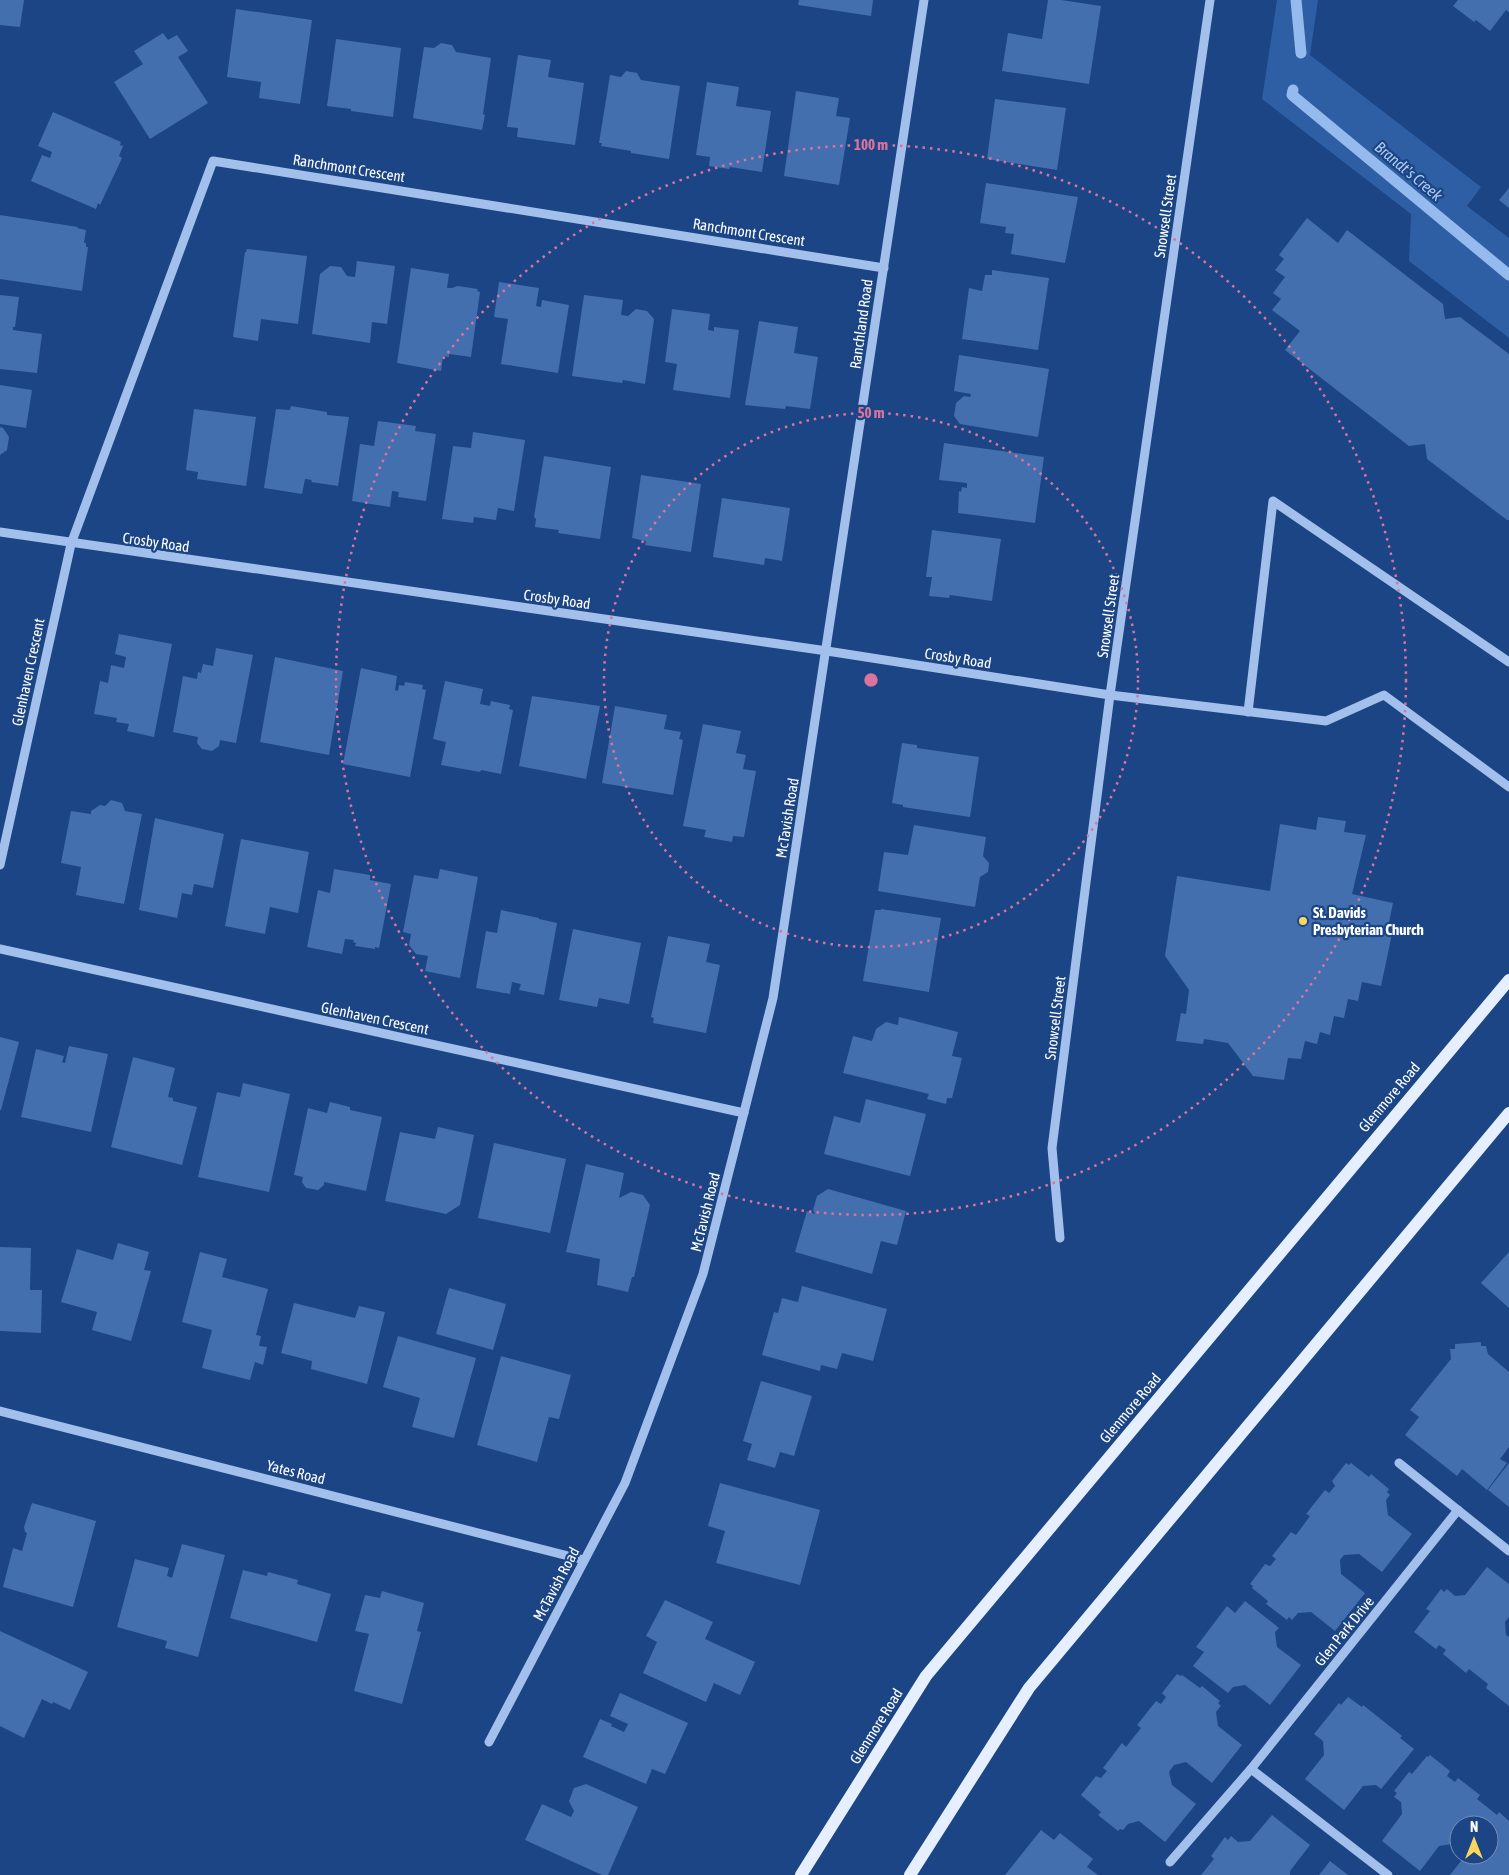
<svg xmlns="http://www.w3.org/2000/svg" width="1509" height="1875" viewBox="0 0 1509 1875" font-family="'Asap Condensed',sans-serif">
<rect width="100%" height="100%" fill="#1b4585"/>
<!-- green -->
<path fill="#2e5ea3" d="M1277 0H1318L1310 55 1481 187 1467 206 1509 238V338L1409 261 1411 214 1262 99Z"/>
<g fill="none" stroke-linecap="round" stroke-linejoin="round">
<!-- stream -->
<g stroke="#95baed" stroke-width="11">
<path d="M1296 0 1301 53"/>
<path d="M1293 90 1292 95 1509 275"/>
</g>
</g>
<!-- building -->
<g fill="#446fae">
<path d="M0 0H24L20 27 0 25Z"/>
<path d="M799 0H873L871 16 798 5Z"/>
<path d="M1048 0H1061L1101 6 1089 84 1002 71 1008 33 1042 39Z"/>
<path d="M1458 0H1509V12L1506 10 1490 31 1476 20 1474 22 1453 6Z"/>
<path d="M236 9 312 20 300 104 259 98 261 82 227 77Z"/>
<path d="M163 33 168 40 177 35 188 51 178 57 208 103 150 139 114 82 143 64 134 51Z"/>
<path d="M336 39 401 48 393 117 351 111V109L327 106Z"/>
<path d="M441 43 452 45 456 52 491 58 483 114 485 115 482 130 413 118 424 47 434 48Z"/>
<path d="M518 55 551 60 548 77 584 83 575 145 517 137 518 128 507 127Z"/>
<path d="M626 71 637 73 641 80 680 86 669 159 631 153V151L601 146 602 143H599L610 75 621 77Z"/>
<path d="M707 82 739 87 736 106 771 111 762 172 730 167 729 169 709 166 710 157 696 155Z"/>
<path d="M796 91 839 98 836 116 850 118 839 185 784 176Z"/>
<path d="M995 99 1066 108 1057 170 987 159Z"/>
<path d="M53 112 121 142 120 145 123 146 119 156 122 158 100 205 98 203 96 209 31 181 42 155 50 158 52 152 38 146Z"/>
<path d="M986 183 1078 197 1065 263 1011 254 1014 234 1005 233 1006 227 980 223Z"/>
<path d="M1509 188V208L1499 200Z"/>
<path d="M0 215 78 227 77 228 86 230 84 243H86V247H88L82 291 0 279Z"/>
<path d="M1307 218 1338 243 1347 230 1443 304 1445 319 1460 317 1509 354V520H1507L1427 459 1425 444 1409 446 1285 350 1300 331 1272 310 1281 299 1273 293 1285 277 1275 270 1284 259 1279 255Z"/>
<path d="M247 249 307 256 298 324 261 319 258 341 233 337 245 252H246Z"/>
<path d="M357 261 395 266 387 324 372 322 370 343 312 334 320 274 330 266 341 267 347 276 355 277Z"/>
<path d="M411 268 449 274 447 288H453L454 287 458 286 478 289 477 291 480 292 471 357 449 354V357L443 356 441 371 397 363Z"/>
<path d="M992 270 1049 278 1038 350 962 339 969 288 982 291 985 275H992Z"/>
<path d="M499 282 539 288 536 306 541 307 542 300 569 305 558 373 501 364 508 319 494 317Z"/>
<path d="M0 295 19 297 15 327H13V330L42 334 37 373 0 369Z"/>
<path d="M584 295 623 300 621 315 628 316 636 309 647 311 654 319 645 384 623 380 622 383 572 376Z"/>
<path d="M672 309 710 314 708 330 714 331V327L739 330 730 398 673 390 677 364 665 362Z"/>
<path d="M759 321 798 327 794 353 818 357 810 409 786 406 785 409 745 405Z"/>
<path d="M959 355 1049 369 1038 437 960 424 954 416 956 403 964 396 970 397 971 394 954 391Z"/>
<path d="M0 385 32 390 26 428 0 424Z"/>
<path d="M291 406 327 412V415L349 417 338 486 311 482 312 480 305 479 302 494 264 488 276 409 290 410Z"/>
<path d="M194 409 256 417 246 486 197 479 198 472 186 470Z"/>
<path d="M378 421 416 426 415 431 436 434 426 501 398 497 399 492 392 491 390 507 352 501 360 444 374 446Z"/>
<path d="M0 427 3 428 9 437 7 450 0 455Z"/>
<path d="M473 432 525 440 514 511 498 508 496 520 474 517 473 523 442 519 453 446 471 448Z"/>
<path d="M944 443 1044 457 1035 523 958 513 959 491 961 492 962 487 967 488V483L939 480Z"/>
<path d="M544 456 611 467 600 539 558 533 559 530 535 527 536 519 534 517Z"/>
<path d="M641 475 701 484 691 552 645 545 646 541 632 538Z"/>
<path d="M722 498 790 508 782 561 765 558 764 565 713 557Z"/>
<path d="M932 530 1001 539 992 601 950 595 949 598 929 596 932 577H926Z"/>
<path d="M119 634 172 644 154 737 127 731 129 724 116 722 117 718 94 714 100 681 108 683 111 665 124 668 126 657 115 654Z"/>
<path d="M216 648 253 655 236 743 220 740 219 746 212 751 202 749 197 743 198 737 173 732 183 676 197 679 198 672 201 673 203 664 213 666Z"/>
<path d="M275 657 343 671 329 755 260 742Z"/>
<path d="M361 668 397 676 395 690 398 691 399 685 404 686 405 682 423 685 422 689 426 690 410 777 343 764Z"/>
<path d="M445 681 483 689 480 704 490 706 491 701 510 705 509 709 513 710 501 774 481 770 480 772 441 765 446 742 433 739Z"/>
<path d="M532 696 600 706 586 779 519 766Z"/>
<path d="M615 706 667 715 664 729 681 732 679 739 683 740 673 795 602 783Z"/>
<path d="M703 724 741 731 736 753 746 755 743 769 756 771 744 837 733 836 732 842 704 837 706 830 683 826Z"/>
<path d="M902 743 917 745V748L979 757 970 817 903 807V805L892 803Z"/>
<path d="M111 800 122 803 125 811 142 814 124 904 76 895 81 867 61 863 71 811 91 814V811L100 805 105 806Z"/>
<path d="M1318 817 1346 821 1344 832 1366 835 1352 894 1393 903 1387 932 1392 934 1381 986 1362 982 1358 1001 1348 999 1344 1018 1334 1016 1330 1035 1320 1032 1317 1044 1305 1041 1301 1059 1288 1058 1284 1080 1253 1076 1228 1043 1204 1039 1203 1044 1176 1041 1181 1013 1186 1014 1189 990 1165 956 1177 876 1270 891 1280 824 1316 830Z"/>
<path d="M155 818 224 834 213 888 194 884 192 895 182 893 177 918 139 910Z"/>
<path d="M914 825 986 837 983 856 989 863 988 872 980 877 975 907 878 891 884 852 908 855Z"/>
<path d="M241 839 309 852 298 913 270 907 265 934 225 926Z"/>
<path d="M334 869 370 875V880L391 884 379 948 375 947V949L355 946 356 943 353 942 354 940 345 939 342 954 307 947 318 890 330 893Z"/>
<path d="M440 869 478 877 460 978 425 971 428 956 416 954 409 945 411 934 403 932 414 875 438 879Z"/>
<path d="M881 909 941 918 929 992 863 981 875 910H881Z"/>
<path d="M501 910 539 918V919L557 923 544 995 519 990 521 984 512 982 510 994 476 988 486 931 497 933Z"/>
<path d="M573 929 641 943 629 1004 599 998 597 1007 559 1000Z"/>
<path d="M668 936 710 944 706 962 720 965 706 1033 653 1023 654 1018 651 1017Z"/>
<path d="M899 1017 958 1032 952 1056 962 1058 952 1098H947L946 1104 927 1099 929 1094 843 1073 853 1036 872 1041 876 1029 886 1022 898 1025Z"/>
<path d="M0 1037 19 1042 1 1110H0Z"/>
<path d="M69 1046 108 1054 91 1132 21 1117 36 1049 64 1056 62 1062 65 1063Z"/>
<path d="M133 1057 175 1068 168 1097 173 1098V1101L197 1107 182 1165 111 1147Z"/>
<path d="M243 1083 290 1094 269 1192 198 1177 217 1092 240 1097Z"/>
<path d="M866 1099 926 1114 910 1176 824 1154 834 1116 860 1123Z"/>
<path d="M330 1102 350 1107V1110L382 1117 366 1191 324 1182V1185L318 1190 306 1188 302 1182 303 1177 294 1175 308 1108 327 1113Z"/>
<path d="M438 1127 474 1135 460 1205 446 1214 385 1201 400 1132 435 1139Z"/>
<path d="M494 1143 566 1159 550 1233 478 1218Z"/>
<path d="M586 1164 624 1173 619 1198 631 1192 643 1195 650 1205 634 1277H632L628 1292 597 1285 600 1259 566 1252Z"/>
<path d="M828 1189 906 1211 897 1245 881 1241 872 1274 795 1252 807 1211 815 1214 813 1210 817 1196Z"/>
<path d="M118 1243 149 1252 144 1270 151 1271 131 1341 92 1330 97 1312 61 1302 77 1249 113 1260Z"/>
<path d="M0 1247 31 1248 30 1290H42L41 1333 0 1331Z"/>
<path d="M200 1252 227 1259 222 1277 268 1289 256 1335 261 1336 259 1346 267 1347 263 1365 255 1362 250 1380 202 1368 212 1330 182 1322Z"/>
<path d="M1509 1252V1308L1481 1283Z"/>
<path d="M802 1286 887 1309 873 1361 842 1353 837 1369 821 1365 820 1371 762 1355 774 1312 778 1313 782 1298 798 1302Z"/>
<path d="M449 1288 506 1304 493 1350 436 1334Z"/>
<path d="M294 1303 355 1318 359 1306 385 1312 367 1384 311 1369 312 1361 281 1353Z"/>
<path d="M398 1336 476 1358 454 1438 412 1427 420 1398 383 1387Z"/>
<path d="M1481 1342V1346H1486L1488 1354 1509 1372V1447L1500 1459 1507 1463 1487 1490 1462 1469 1457 1476 1405 1435 1419 1417 1410 1410 1451 1359 1450 1349H1455V1344Z"/>
<path d="M501 1356 571 1375 559 1419 549 1417 537 1462 477 1445Z"/>
<path d="M761 1381 812 1396 794 1456 780 1452 775 1468 747 1460 752 1444 743 1441Z"/>
<path d="M1346 1463 1349 1465 1351 1463 1369 1477 1371 1474 1389 1489 1387 1492 1390 1495 1386 1500 1388 1515 1412 1534 1382 1572 1359 1554 1344 1555 1340 1560 1341 1574 1365 1593 1335 1631 1311 1612 1298 1613 1292 1620 1289 1617 1287 1620 1266 1604 1268 1601 1252 1588 1253 1586 1250 1584 1265 1564 1270 1566 1276 1559 1272 1556 1291 1532 1296 1535 1310 1516 1306 1514 1325 1490 1329 1493 1335 1486 1332 1481Z"/>
<path d="M1509 1463V1507L1488 1490Z"/>
<path d="M720 1483 820 1510 800 1585 716 1563 725 1531 708 1526Z"/>
<path d="M32 1503 96 1521 73 1607 3 1587 13 1548 22 1551 27 1533 25 1532 24 1527Z"/>
<path d="M182 1544 225 1555 198 1657 165 1648 167 1641 117 1627 135 1559 169 1568 167 1576 172 1578Z"/>
<path d="M1487 1567 1509 1584V1617L1505 1622 1506 1635 1509 1637V1706L1486 1688 1488 1684 1469 1669 1466 1673 1443 1654 1446 1650 1439 1645 1436 1649 1414 1632 1430 1611 1426 1609 1441 1589 1444 1592 1447 1589 1455 1596 1465 1595Z"/>
<path d="M243 1570 267 1576 268 1572 298 1580 297 1584 331 1594 317 1642 230 1618Z"/>
<path d="M382 1591 424 1603 417 1631 421 1632 402 1704 354 1691 369 1634 355 1631 365 1595 380 1598Z"/>
<path d="M665 1600 713 1622 705 1639 755 1662 740 1695 714 1683 706 1702 643 1673 657 1642 646 1636Z"/>
<path d="M1245 1601 1279 1628 1275 1632 1277 1647 1301 1665 1270 1705 1245 1685 1233 1687 1228 1693 1193 1666 1204 1652 1196 1647 1227 1606 1235 1613Z"/>
<path d="M0 1631 88 1672 70 1710 53 1702 52 1704 42 1699 24 1738 0 1726Z"/>
<path d="M1177 1674 1181 1676 1182 1675 1200 1688 1202 1686 1220 1701 1218 1703 1221 1706 1216 1712 1218 1726 1242 1745 1212 1783 1186 1762 1174 1765 1169 1772 1172 1785 1196 1804 1165 1842 1139 1821 1128 1824 1123 1830 1120 1829 1118 1831 1098 1815 1101 1812 1081 1795 1096 1776 1101 1778 1107 1771 1103 1768 1122 1743 1126 1747 1141 1728 1137 1725 1156 1701 1161 1704 1166 1697 1162 1693Z"/>
<path d="M620 1693 688 1723 665 1774 652 1769 646 1784 583 1757 600 1719 612 1724 611 1726 624 1732 628 1724 610 1716Z"/>
<path d="M1348 1697 1362 1707 1363 1705 1402 1736 1400 1738 1414 1749 1381 1789 1376 1785 1363 1786 1344 1810 1305 1779 1324 1755 1323 1741 1314 1734 1339 1703 1341 1705Z"/>
<path d="M1430 1755 1450 1771 1447 1776 1455 1782 1458 1778 1480 1795 1477 1799 1497 1815 1499 1812 1509 1821V1875H1450L1461 1861 1460 1855H1489V1825H1459V1849L1452 1844 1439 1846 1420 1871 1382 1841 1402 1814 1401 1802 1394 1797 1397 1793 1394 1791 1409 1772 1412 1774 1427 1756 1428 1757Z"/>
<path d="M586 1784 638 1807 608 1875H602L525 1840 542 1804 571 1817 574 1811 569 1801 574 1788Z"/>
<path d="M1272 1815 1310 1845 1290 1871V1875H1201L1214 1859 1211 1856 1225 1837 1228 1840 1231 1836 1238 1842 1250 1841Z"/>
<path d="M1041 1830 1054 1840 1060 1833 1093 1859 1087 1867 1098 1875H1005Z"/>
<path d="M1330 1861 1348 1875H1319Z"/>
</g>
<g fill="none" stroke-linecap="round" stroke-linejoin="round">
<!-- minor -->
<g stroke="#a2c0eb" stroke-width="9">
<path d="M0 532 827 651 1110 695 1326 721 1384 695 1509 787"/>
<path d="M1248 712 1273 501 1509 662"/>
<path d="M0 865 71 544 213 161 884 268"/>
<path d="M0 949 744 1113"/>
<path d="M1060 1238 1052 1148 1110 695 1210 0"/>
<path d="M0 1411 584 1560"/>
<path d="M1399 1463 1509 1551"/>
<path d="M489 1742 625 1483 703 1274 773 998 924 0"/>
<path d="M1251 1769 1388 1875"/>
<path d="M1170 1862 1251 1769 1458 1510"/>
</g>
<!-- major -->
<g stroke="#e6efff" stroke-width="12">
<path d="M801 1875 926 1676 1509 980"/>
<path d="M910 1875 1029 1688 1509 1113"/>
</g>
</g>
<!-- distance rings -->
<g fill="none" stroke="#da749d" stroke-width="2.5" stroke-dasharray="2.5 5">
<circle cx="871" cy="680" r="267"/>
<circle cx="871" cy="680" r="535"/>
</g>
<!-- markers -->
<circle fill="#fdd65e" stroke="#1b4585" stroke-width="2" cx="1303" cy="921" r="5"/>
<g text-anchor="middle" dominant-baseline="central" stroke-width="4.5" stroke-linejoin="round" paint-order="stroke">
<!-- street labels -->
<g font-size="15" fill="#fff" stroke="#1b4585">
<text transform="translate(349 168) rotate(9)">Ranchmont Crescent</text>
<text transform="translate(1165 216) rotate(-82)">Snowsell Street</text>
<text transform="translate(749 232) rotate(9)">Ranchmont Crescent</text>
<text transform="translate(861 324) rotate(-82)">Ranchland Road</text>
<text transform="translate(156 542) rotate(8)">Crosby Road</text>
<text transform="translate(557 599) rotate(8)">Crosby Road</text>
<text transform="translate(1108 616) rotate(-82)">Snowsell Street</text>
<text transform="translate(958 658) rotate(9)">Crosby Road</text>
<text transform="translate(28 672) rotate(-78)">Glenhaven Crescent</text>
<text transform="translate(787 818) rotate(-81)">McTavish Road</text>
<text transform="translate(375 1018) rotate(12)">Glenhaven Crescent</text>
<text transform="translate(1055 1018) rotate(-83)">Snowsell Street</text>
<text transform="translate(1389 1097) rotate(-50)">Glenmore Road</text>
<text transform="translate(705 1212) rotate(-76)">McTavish Road</text>
<text transform="translate(1130 1408) rotate(-50)">Glenmore Road</text>
<text transform="translate(296 1472) rotate(14)">Yates Road</text>
<text transform="translate(556 1584) rotate(-62)">McTavish Road</text>
<text transform="translate(1344 1631) rotate(-51)">Glen Park Drive</text>
<text transform="translate(876 1726) rotate(-58)">Glenmore Road</text>
</g>
<!-- poi labels -->
<g font-size="15" font-weight="bold" fill="#fff" stroke="#1b4585" text-anchor="start">
<text x="1313" y="912">St. Davids<tspan x="1313" dy="17">Presbyterian Church</tspan></text>
</g>
<!-- water labels -->
<g font-size="16" font-style="italic" fill="#adcaf3" stroke="#1b4585">
<text transform="translate(1409 171) rotate(40)">Brandt's Creek</text>
</g>
</g>
<circle cx="871" cy="680" r="8" fill="#da749d" stroke="#1b4585" stroke-width="2.5"/>
<g font-size="15" text-anchor="middle" font-weight="bold" fill="#da749d" stroke="#1b4585" stroke-width="4.5" stroke-linejoin="round" paint-order="stroke">
<text x="871" y="150">100 m</text>
<text x="871" y="418">50 m</text>
</g>
<!-- north arrow -->
<g transform="translate(1474 1840)"><circle r="24" fill="#1b4585" stroke="#768fb6"/>
<path d="M0-4L9 19L0 12L-9 19Z" fill="#fdd65e"/>
<text y="-8" font-size="14" font-weight="bold" text-anchor="middle" fill="#ffffff">N</text>
</g>
</svg>
